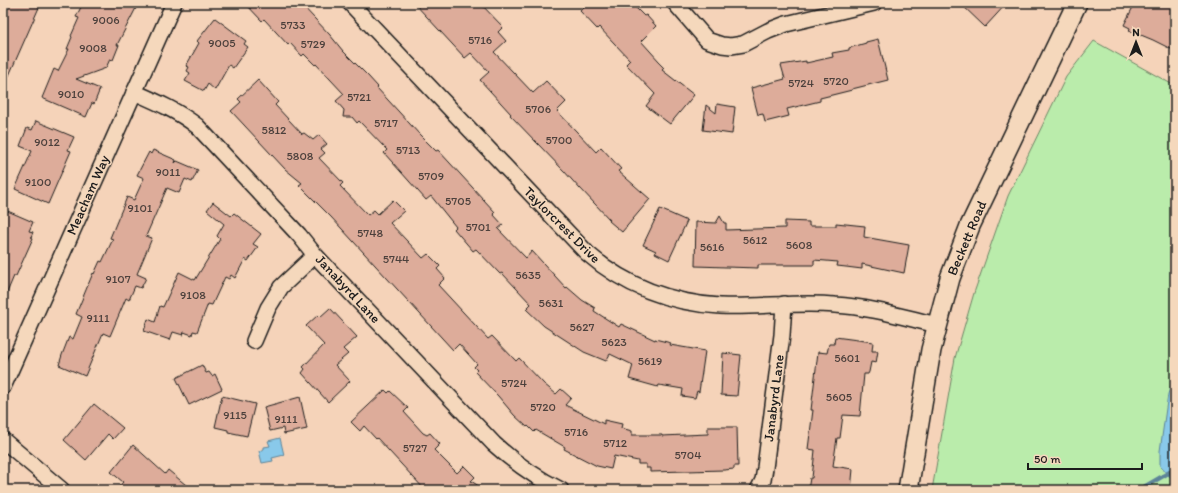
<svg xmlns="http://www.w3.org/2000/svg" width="1178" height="493" viewBox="0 0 1178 493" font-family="Itim,sans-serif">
<rect width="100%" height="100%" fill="#f5d3b9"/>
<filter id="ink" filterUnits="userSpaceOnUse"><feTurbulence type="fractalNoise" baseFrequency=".025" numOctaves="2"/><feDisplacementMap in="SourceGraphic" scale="8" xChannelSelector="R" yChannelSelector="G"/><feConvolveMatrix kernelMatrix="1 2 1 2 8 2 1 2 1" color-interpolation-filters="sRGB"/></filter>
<g filter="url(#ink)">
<!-- green -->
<path fill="#baecab" stroke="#6b8464" d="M1094 41 1175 86V490H932L955 358 974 293 1008 196 1066 77Z"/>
<!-- water -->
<g fill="#89c9ea" stroke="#5d8498">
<path d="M1175 375V477L1169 476 1160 466V451L1168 394Z"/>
<path d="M280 438 284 455 272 458 273 461 262 463 259 451 264 449V447L270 446 268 441Z"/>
</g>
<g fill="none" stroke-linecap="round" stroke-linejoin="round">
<!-- stream -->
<path stroke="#5d8498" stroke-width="4.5" d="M1139 490 1175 469"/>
</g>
<!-- building -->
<g fill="#ddac9a" stroke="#1c1c1c">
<path d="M3 3H41L3 89Z"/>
<path d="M83 3H135L134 7 136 8 117 45H119L113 60 110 59 106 68 76 79 100 89 94 104 92 103 86 117 42 98 54 69 58 71 69 49H67L72 37 71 36 79 18 76 17Z"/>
<path d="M245 3H300L330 35 343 51 368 76 378 87 377 88 420 135 436 151 438 150 495 212 493 214 503 225 498 229 526 258 532 251 566 288 567 287 582 300 595 308 594 311 619 327 621 324 655 340V339L671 343 670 345 705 351 699 392 697 391 695 398 682 396 683 389 659 385 658 387 629 379 633 365 610 354 606 361 584 352 544 326 526 309 531 304 502 273 500 274 476 249 473 251 454 229 456 227 431 196 426 200 384 153 387 150 359 121 357 123 352 117H343L344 110 336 101 344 94 316 64 315 65 304 54 302 56 290 43 288 45 264 19 262 21Z"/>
<path d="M414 3H480L503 27 498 32 506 41 494 52 533 93 546 81 566 102 557 111 596 152 601 147 621 169 618 171 650 199 622 232 609 221 610 220 580 188V189L564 171 510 115 511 114 480 80 489 72 471 53 465 58Z"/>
<path d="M588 3H631L644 16 646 15 656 26 641 41 659 61 658 62 664 68 662 70 694 95 670 124 646 106 655 94 626 64 630 60 599 27 597 29 580 11Z"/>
<path d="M960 3H1007L985 27Z"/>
<path d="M1135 3H1175V51L1153 40 1141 35 1140 36 1129 31 1130 28 1124 25Z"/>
<path d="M215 18 246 41 244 44 248 47 233 68 229 65 215 90 208 84 204 91 185 81 190 73 187 71 189 67 186 66 199 43 197 41Z"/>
<path d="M878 39 888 80 852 89V90L820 98V101L787 109 789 116 765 122 763 114 758 115 751 88 785 79 781 65 806 61V63L833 57 832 53 849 50V48L866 43V42Z"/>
<path d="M258 80 278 102 275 105 302 134 304 133 313 140 319 135 327 144 321 149 325 153 319 158 343 183 340 186 368 215 374 210 378 214 393 200 404 211 390 223 423 258 428 254 440 266 437 269 445 278 438 285 488 339 492 336 516 361 519 358 544 384 556 394 561 389 571 398 565 405 604 424V420L622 424 621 428 632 431V435H662V436L708 434V427H737L738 466H734V469L724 470 650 472V468H646V464H638V461L614 456 611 469 597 466 564 449 565 447 536 430 534 432 528 426 527 427 514 415 498 396 475 372 477 370 474 367 477 364 459 344 453 350 331 217 299 185 302 183 285 169 231 111 241 102 238 99Z"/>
<path d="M717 104 735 107 732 134 703 130 706 105 716 113Z"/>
<path d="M36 121 74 137 68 150 71 151 48 204 15 189 32 151 20 146 27 128 32 130Z"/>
<path d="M153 150 176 160 175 163 177 161 198 170 192 182 185 179 179 193 167 188 146 236 152 238 137 274 146 278 141 288 135 286 129 300 126 298 110 336 103 333 85 376 59 365 62 355 69 337 73 339 82 317 76 314 93 273 94 274 100 261 102 262 113 239 110 238 127 197 134 200 144 178 137 175 149 152 151 154Z"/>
<path d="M213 202 231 216 234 213 261 234 253 244 258 247 248 261 245 259 235 278 231 275 229 279 225 277 212 305 208 304 197 332 193 331 192 335 184 332 183 335 173 332 170 340 144 331 148 319 155 322 160 306 163 307 179 272 195 280 220 239 217 236 224 224 207 210Z"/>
<path d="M3 209 33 222 29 231 33 232 31 237 33 238 16 276H14L3 302V240L7 231 3 230Z"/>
<path d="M660 209 687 221 669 260 655 253 656 251 643 245Z"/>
<path d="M720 216 724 223H726V230L785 228V221L809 222V226H836V223L865 226 864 237 909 245 904 273 862 264V269L846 267 837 266 838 262 814 260V265H758V268L695 266 696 222 716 223Z"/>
<path d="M330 308 357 337 343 349 348 354 335 365 350 381 328 402 302 373 305 369 303 367 324 345 306 326 318 315 320 317Z"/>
<path d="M835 337 873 342 872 351H878L876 363 871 362 869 372 868 374H864L860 416 843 415 840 438H837L833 466 853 469 851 490H808L810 478H812L815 450 808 449 813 410H811L818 352 827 353 829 344H834Z"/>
<path d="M723 353 741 355 737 396 721 395Z"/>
<path d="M202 365 206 373 209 372 212 376 215 374 222 389 189 405 176 378Z"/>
<path d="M385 390 388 393 390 391 408 408 404 412 423 433 427 435 430 433 440 444 434 450 457 473 464 466 475 477 471 481 485 490H425L377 438 376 439 364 426 360 431 351 422Z"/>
<path d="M222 396 255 404 247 436 228 432V430L215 427Z"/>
<path d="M300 397 307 429 284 434 283 428 270 431 264 407Z"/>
<path d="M94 404 123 428 113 439 108 434 86 460 64 440Z"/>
<path d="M133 445 165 474 168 470 192 490H116L123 482 111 472Z"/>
</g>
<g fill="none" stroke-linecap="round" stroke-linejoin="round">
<defs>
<g id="minor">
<path d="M350 3 587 253C625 286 670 303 720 306 758 308 797 301 835 305 870 307 903 317 937 325"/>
<path d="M675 3 707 40 722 45 731 46 743 44 768 31 786 24 874 3"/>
<path d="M134 92C157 102 178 111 197 126L299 235 315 255 494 444C515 463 536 478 561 490"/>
<path d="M254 341 268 308 281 287 315 255"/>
<path d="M3 387 174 3"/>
<path d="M3 440 62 490"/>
<path d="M758 490 763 480 765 468 782 335 784 304"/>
</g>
<path id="tertiary" d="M908 490 931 350 950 278 970 226 1077 3"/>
</defs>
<!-- minor casing -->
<use href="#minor" stroke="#1c1c1c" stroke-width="18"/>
<!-- tertiary casing -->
<use href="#tertiary" stroke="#1c1c1c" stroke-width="22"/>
<!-- minor -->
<use href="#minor" stroke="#f5d8bc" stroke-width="15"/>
<!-- tertiary -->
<use href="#tertiary" stroke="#f5d8bc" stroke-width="19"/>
</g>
</g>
<g text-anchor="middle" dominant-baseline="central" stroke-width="3" stroke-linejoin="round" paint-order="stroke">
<!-- number labels -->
<g font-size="12" fill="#4c403c">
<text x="106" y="20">9006</text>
<text x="293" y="25">5733</text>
<text x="480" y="40">5716</text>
<text x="222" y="43">9005</text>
<text x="313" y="44">5729</text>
<text x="93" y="48">9008</text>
<text x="836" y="81">5720</text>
<text x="801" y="83">5724</text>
<text x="71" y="94">9010</text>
<text x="359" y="97">5721</text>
<text x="538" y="109">5706</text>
<text x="386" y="123">5717</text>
<text x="274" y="130">5812</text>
<text x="559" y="140">5700</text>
<text x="47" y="142">9012</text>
<text x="408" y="150">5713</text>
<text x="300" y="156">5808</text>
<text x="168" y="172">9011</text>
<text x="431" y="176">5709</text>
<text x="38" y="182">9100</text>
<text x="458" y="201">5705</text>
<text x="140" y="208">9101</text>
<text x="478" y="227">5701</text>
<text x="370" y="233">5748</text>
<text x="755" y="240">5612</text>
<text x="799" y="245">5608</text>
<text x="712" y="247">5616</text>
<text x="396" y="259">5744</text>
<text x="528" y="275">5635</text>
<text x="118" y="279">9107</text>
<text x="193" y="295">9108</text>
<text x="551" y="303">5631</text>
<text x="98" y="318">9111</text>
<text x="582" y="327">5627</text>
<text x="614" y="342">5623</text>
<text x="847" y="358">5601</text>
<text x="650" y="361">5619</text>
<text x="514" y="383">5724</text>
<text x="839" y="397">5605</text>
<text x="543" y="407">5720</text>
<text x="235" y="415">9115</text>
<text x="286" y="419">9111</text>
<text x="576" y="432">5716</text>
<text x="615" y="443">5712</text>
<text x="415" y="448">5727</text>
<text x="688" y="455">5704</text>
</g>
<!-- street labels -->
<g font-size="14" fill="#1c1c1c" stroke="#f5d8bc">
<text transform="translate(88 195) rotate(-66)">Meacham Way</text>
<text transform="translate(562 225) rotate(45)">Taylorcrest Drive</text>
<text transform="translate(967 238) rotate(-67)">Beckett Road</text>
<text transform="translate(348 289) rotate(47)">Janabyrd Lane</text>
<text transform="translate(774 398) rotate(-83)">Janabyrd Lane</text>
</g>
</g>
<!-- margin -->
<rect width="1178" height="493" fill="none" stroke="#f5d8bc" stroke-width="16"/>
<rect x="8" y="8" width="1162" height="477" fill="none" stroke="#1c1c1c" stroke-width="1.5" filter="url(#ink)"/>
<!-- north arrow -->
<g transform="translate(1136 42)" stroke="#f5d8bc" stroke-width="3" paint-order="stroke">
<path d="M0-3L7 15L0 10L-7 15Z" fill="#1c1c1c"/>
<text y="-6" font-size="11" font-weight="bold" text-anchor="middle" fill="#1c1c1c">N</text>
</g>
<!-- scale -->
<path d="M1028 463v6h114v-6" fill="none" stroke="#1c1c1c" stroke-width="2"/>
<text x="1034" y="463" font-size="12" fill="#1c1c1c" stroke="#f5d8bc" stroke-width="3" paint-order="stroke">50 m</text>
</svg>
